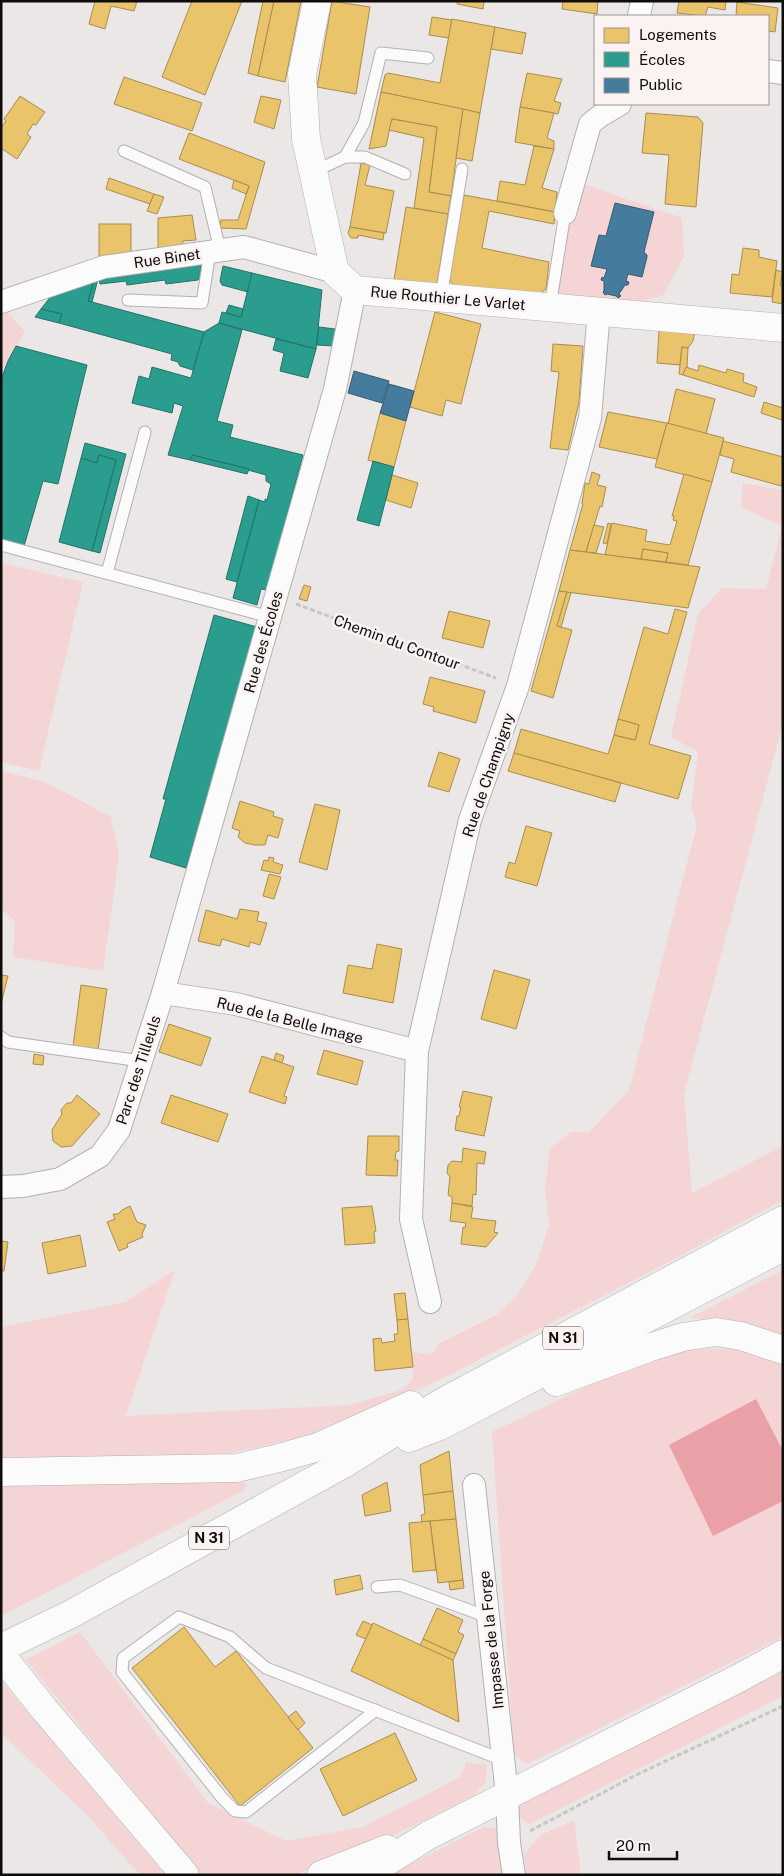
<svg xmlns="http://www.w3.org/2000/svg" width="784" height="1876" viewBox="0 0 784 1876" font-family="'Public Sans',sans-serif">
<rect width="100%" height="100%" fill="#ebe7e7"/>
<!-- green -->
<g fill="#f5d4d5">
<path d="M577 182 682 218 684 257 663 295 633 304 556 295Z"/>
<path d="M7 311 25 332 8 361 1 380V313Z"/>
<path d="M743 483 783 490V723L684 1094 692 1193 783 1146V1200L650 1272 437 1381 312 1435 212 1457 1 1458V1327L126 1302 175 1270 126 1416 349 1405 401 1390 413 1380 411 1351 431 1355 440 1343 496 1315 517 1296 536 1265 549 1225 545 1189 550 1148 571 1132H589L629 1090 697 824 691 808 698 752 671 737 698 614 722 588 766 589 782 526 741 507Z"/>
<path d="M1 563 83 582 39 771 1 762Z"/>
<path d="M1 771 45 782 111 817 119 856 103 971 13 957 15 922 1 908Z"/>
<path d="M783 1270V1343L725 1321 689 1318Z"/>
<path d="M732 1349 783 1363V1635L776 1640 527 1764 514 1755 492 1432 610 1375 668 1350Z"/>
<path d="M219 1478 247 1484 243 1491 1 1616V1479Z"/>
<path d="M80 1632 208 1803 286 1841 363 1827 460 1777 466 1762 487 1765 486 1782 474 1795 396 1834 294 1875H202L26 1660Z"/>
<path d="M783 1669V1696L530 1824 522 1820 518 1808 528 1798Z"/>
<path d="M1 1681 165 1875H140L86 1814 1 1733Z"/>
<path d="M574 1820 581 1875H526L524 1856 539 1836Z"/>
<path d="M484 1827 498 1829 504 1875H389Z"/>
</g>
<!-- water -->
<path fill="#eaa0a7" d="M756 1399 783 1451V1501L713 1536 669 1445Z"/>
<!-- homes -->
<g fill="#e9c46a" stroke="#a88d4e">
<path d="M95 1H137L134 11 111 6 105 29 89 24Z"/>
<path d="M192 1H242L205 95 162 77Z"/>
<path d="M263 1H274L258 76 248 73Z"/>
<path d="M274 1H301L285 82 258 76Z"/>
<path d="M332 1 370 7 356 94 317 87Z"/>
<path d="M457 1H484L483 9 457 4Z"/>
<path d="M563 1H598L597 14 562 9Z"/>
<path d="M679 1H726L725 10 708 7 705 16 677 13Z"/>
<path d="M737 2 778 8 775 32 768 31V16H736Z"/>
<path d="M432 17 452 20 449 38 429 35Z"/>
<path d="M452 19 495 27 480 113 381 92 385 75 388 73 440 83Z"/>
<path d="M495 27 526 33 522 54 491 49Z"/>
<path d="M527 73 562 79 554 101 561 103 558 114 520 107Z"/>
<path d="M124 77 202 103 192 131 114 104Z"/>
<path d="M381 92 463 109 451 196 429 192 437 127 392 119 386 146 369 149Z"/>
<path d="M20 96 45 112 36 125 33 124 27 134 31 137 17 159 1 148V128L6 121 4 119Z"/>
<path d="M261 96 281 100 274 129 254 122Z"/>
<path d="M520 107 554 113 547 138 554 141V149L515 142Z"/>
<path d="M463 109 480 113 472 161 456 158Z"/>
<path d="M646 113 698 117 703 123 696 207 665 204 669 155 642 153Z"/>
<path d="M392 119 437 127 429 192 451 196 448 214 414 208 424 138 389 130Z"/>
<path d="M189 133 265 162 246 229 220 228 221 220H238L249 186 179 159Z"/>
<path d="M534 146 554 149 542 188 557 192 555 212 497 201 500 181 525 185Z"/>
<path d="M361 163 370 165 365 185 394 191 386 233 350 227Z"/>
<path d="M109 178 154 194 150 204 106 189Z"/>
<path d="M234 180 249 186 246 194 232 188Z"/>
<path d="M154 194 164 197 157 214 147 211Z"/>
<path d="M464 195 555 212 554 224 489 211 482 248 549 262 546 289 538 295 454 286 449 279Z"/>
<path d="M406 207 448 214 437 284 394 280Z"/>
<path d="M192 215 196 240 183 241 182 246 158 251V218Z"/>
<rect x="99" y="224" width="32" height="34"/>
<path d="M350 227 384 233 383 240 358 235V238H351L348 233Z"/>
<path d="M743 248 759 250V257L777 261 772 297 730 293 732 274 739 275Z"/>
<path d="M776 270 783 272 780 285 783 286V304L772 302Z"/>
<path d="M435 312 481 324 461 404 446 400 442 416 410 407Z"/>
<path d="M659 330 695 332 693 341 688 348 682 347 680 365 657 363Z"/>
<path d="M553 344 583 346 579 402 568 450 550 448 559 372 551 371Z"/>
<path d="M682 347 688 348 687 367 683 375 679 374Z"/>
<path d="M699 365 726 373 727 369 744 374 743 382 757 387 754 397 683 375 686 367 698 371Z"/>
<path d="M676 389 715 399 706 434 668 424Z"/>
<path d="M764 402 783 408 782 420 761 413Z"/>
<path d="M608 412 667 423 657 459 599 447Z"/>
<path d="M380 413 406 421 394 467 368 460Z"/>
<path d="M667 423 724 438 712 482 655 467Z"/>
<path d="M723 441 783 457V479L781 486 731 472 734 459 720 455Z"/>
<path d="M592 472 600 475 597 485 606 487 602 507 600 506 586 552 570 550 583 504H582L585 483 589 484Z"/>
<path d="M684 474 712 482 688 565 666 562 668 553 643 549 641 559 605 555 612 523 647 530 645 541 670 545 677 521 673 520 674 516H672Z"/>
<path d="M392 475 418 483 411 508 386 500Z"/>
<path d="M608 523 611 524 607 544 603 543Z"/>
<path d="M594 525 604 527 596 553 586 552Z"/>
<path d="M643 549 668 553 666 562 641 559Z"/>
<path d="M570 550 700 567 688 608 559 591Z"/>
<path d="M304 585 311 587 307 601 299 599Z"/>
<path d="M559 591 567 592 557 626 572 630 553 698 531 691Z"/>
<path d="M567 592 571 593 561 627 557 626Z"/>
<path d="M675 609 687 612 649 744 691 756 678 799 514 753 521 729 608 754 614 735 635 740 639 725 618 719 644 627 668 634Z"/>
<path d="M449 611 490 621 483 648 442 638Z"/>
<path d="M430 677 485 691 476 723 433 711 434 707 423 704Z"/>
<path d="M618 719 639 725 635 740 614 735Z"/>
<path d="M439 752 460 759 449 792 428 786Z"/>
<path d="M514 753 621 783 615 802 508 771Z"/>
<path d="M240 801 274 812 273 816 283 819 278 838 268 835 265 845H255L245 843 238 837 240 831 232 828Z"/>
<path d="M315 804 340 810 327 870 299 862Z"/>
<path d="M526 826 552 833 537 886 505 877 509 862 515 864Z"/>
<path d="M269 857 274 858 273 862 283 865 280 874 261 870 264 860 268 861Z"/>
<path d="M269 874 281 877 274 899 263 896Z"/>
<path d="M240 909 259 912 257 921 267 923 260 945 250 942 249 947 222 939 220 946 198 941 206 910 237 919Z"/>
<path d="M377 944 402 949 393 1003 343 993 348 965 372 969Z"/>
<path d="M494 970 530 980 516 1029 481 1019Z"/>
<path d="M1 975 8 976 1 1004Z"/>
<path d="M81 985 107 989 98 1050 73 1046Z"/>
<path d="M169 1024 211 1038 201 1066 159 1052Z"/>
<path d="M324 1050 363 1061 357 1085 317 1074Z"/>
<path d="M276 1053 284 1056 282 1063 274 1060Z"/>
<path d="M34 1054 44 1056 43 1065 33 1064Z"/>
<path d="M262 1056 294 1067 284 1096 287 1097 285 1104 249 1092Z"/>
<path d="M463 1091 492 1097 484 1136 455 1130 457 1116H459L461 1107H459Z"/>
<path d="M77 1095 100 1114 72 1146 61 1147 53 1141 52 1130 62 1114 61 1110 67 1103H71Z"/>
<path d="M171 1095 228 1114 218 1142 161 1123Z"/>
<path d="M368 1136H399V1151L396 1152 395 1160H398L397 1176 366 1175Z"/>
<path d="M463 1148 486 1152 484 1164 477 1163 476 1195 473 1194 472 1206 452 1203V1197L448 1195 450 1177 447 1173 448 1165 452 1161 462 1162Z"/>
<path d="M452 1203 473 1207 471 1218 496 1221 494 1232 498 1233 486 1247 461 1244 463 1227 465 1228 466 1223 450 1221Z"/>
<path d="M130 1206 137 1222 146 1225 142 1234 143 1237 127 1244 128 1247 119 1251 107 1222 115 1219 113 1214H118L122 1210Z"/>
<path d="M372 1206 376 1231 374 1232 375 1243 345 1245 342 1208Z"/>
<path d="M80 1235 86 1266 48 1274 42 1243Z"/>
<path d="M1 1241 8 1242 4 1271H1Z"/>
<path d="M405 1293 408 1319 397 1320 394 1294Z"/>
<path d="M408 1319 413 1367 375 1371 373 1339 381 1338 382 1343 395 1341 394 1334H398L397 1320Z"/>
<path d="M449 1451 453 1491 423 1495 420 1465Z"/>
<path d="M387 1482 391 1511 365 1516 362 1495Z"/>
<path d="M453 1491 456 1519 422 1522 421 1515 425 1514 423 1495Z"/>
<path d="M456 1519 463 1580 438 1583 430 1521Z"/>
<path d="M430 1521 436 1570 413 1572 409 1523Z"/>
<path d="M360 1575 363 1589 336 1595 334 1580Z"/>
<path d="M463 1580 464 1588 450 1590 449 1582Z"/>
<path d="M437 1608 463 1620 458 1632 464 1635 456 1654 423 1639Z"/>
<path d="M363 1621 372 1625 366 1639 356 1635Z"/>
<path d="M373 1623 453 1660 459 1722 351 1671Z"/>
<path d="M184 1627 215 1667 236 1651 313 1748 240 1806 132 1668Z"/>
<path d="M423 1639 456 1654 453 1660 420 1645Z"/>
<path d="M296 1711 305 1723 298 1730 288 1717Z"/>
<path d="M395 1733 417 1780 343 1816 320 1769Z"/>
</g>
<!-- schools -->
<g fill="#2a9d8f" stroke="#227268">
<path d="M201 265V276L198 280 166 284 165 280 127 285 126 281 100 284 99 279Z"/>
<path d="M223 266 252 273 248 292 222 285 220 281Z"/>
<path d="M252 273 322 290 316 349 219 323 222 312 241 317Z"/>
<path d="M98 279 92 302 88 301 94 280Z"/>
<path d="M94 280 88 301 204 332 193 370 180 366 178 362 171 360 172 354 59 323 62 314 41 309 55 291Z"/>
<path d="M229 305 243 309 241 317 226 313Z"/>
<path d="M41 309 62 314 59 323 35 317Z"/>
<path d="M219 323 242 330 217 421 233 425 230 437 303 455 267 590 261 589 257 605 233 598 259 500 265 502V499L267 500 271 484 266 481V475L248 470 249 469 192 455 190 460 168 455 183 406 174 403 172 413 132 403 139 376 149 379 152 367 191 378 204 332Z"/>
<path d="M319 327 335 329 334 346 317 345Z"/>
<path d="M276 339 316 349 308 378 280 371 284 353 273 350Z"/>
<path d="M16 346 87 365 58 484 43 481 24 546 1 539V380L8 361Z"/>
<path d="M85 443 126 454 100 553 92 551 116 460 99 455 97 463 81 458Z"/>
<path d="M99 455 116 460 92 551 59 542 81 458 97 463Z"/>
<path d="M192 455 249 469 247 474 190 460Z"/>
<path d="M373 461 394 467 379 526 357 520Z"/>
<path d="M248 496 259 500 237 582 226 579Z"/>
<path d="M214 615 257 627 186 868 150 857 166 799H163Z"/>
</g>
<!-- public -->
<g fill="#457b9d" stroke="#355a72">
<path d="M615 203 654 212 644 252 647 255V257L642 277 628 274 626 281 629 282 628 285H625L619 294 621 296 618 298 616 296 607 294 605 295 603 292 604 291V281L601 280 602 277 604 278 607 269 591 266 599 235 606 236Z"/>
<path d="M354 371 389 381 382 403 348 393Z"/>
<path d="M389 384 414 391 406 421 380 413Z"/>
</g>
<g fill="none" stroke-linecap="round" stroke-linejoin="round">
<defs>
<g id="lane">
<path d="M124 151 205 187 220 250"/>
<path d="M345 157 364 123 381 53 428 58"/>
<path d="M313 172 345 157H365L405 174"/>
<path d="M441 297 462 169"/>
<path d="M128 300 202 303 210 252"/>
<path d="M550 307 565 213"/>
<path d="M1 545 270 617"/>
<path d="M107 573 145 432"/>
<path d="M1 1037 8 1042 141 1061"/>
<path d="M377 1587 400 1585 488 1617"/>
<path d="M376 1710 246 1812 235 1811 223 1799 122 1672 123 1658 179 1617 230 1637 266 1668 503 1760"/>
</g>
<g id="street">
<path d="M639 16 642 1"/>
<path d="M768 71 783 73"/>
<path d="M565 213 590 124 600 116 620 104"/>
<path d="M1 302 104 267 244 247 335 272"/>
<path d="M163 993 236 1004 417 1051"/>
<path d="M1 1187 23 1186 60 1179 100 1156 119 1130 163 993 335 389 355 290"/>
<path d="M430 1302 411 1219 417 1051 470 820 518 686 590 418 599 311"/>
<path d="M474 1485 507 1795 509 1843 514 1875"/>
</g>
<g id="secondary">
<path d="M317 1 302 74 306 139 335 272 355 290 783 328"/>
<path d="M1 1655 44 1709 185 1875"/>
<path d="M321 1875 387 1849"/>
<path d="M366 1875 429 1835 741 1677 783 1654"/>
</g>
<g id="primary">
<path d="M556 1382 648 1348 683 1337 716 1332 741 1336 783 1350"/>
<path d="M409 1438 440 1426 783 1247"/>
<path d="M1 1472 237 1468 279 1458 318 1447 411 1405"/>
<path d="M1 1648 71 1614 347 1462 441 1403 783 1220"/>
</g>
</defs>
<!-- lane casing -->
<use href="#lane" stroke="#b3b0b0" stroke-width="13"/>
<!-- street casing -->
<use href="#street" stroke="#b3b0b0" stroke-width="24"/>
<!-- secondary casing -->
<use href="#secondary" stroke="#b3b0b0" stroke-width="29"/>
<!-- primary casing -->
<use href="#primary" stroke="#b3b0b0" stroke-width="29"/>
<!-- path -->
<g stroke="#c7c6c6" stroke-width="3" stroke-dasharray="5 2.5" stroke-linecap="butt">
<path d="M296 604 496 678"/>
<path d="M530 1831 636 1775 783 1706"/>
</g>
<!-- lane -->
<use href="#lane" stroke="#fcfbfb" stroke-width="11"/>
<!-- street -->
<use href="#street" stroke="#fcfbfb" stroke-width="22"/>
<!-- secondary -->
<use href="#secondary" stroke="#fcfbfb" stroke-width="28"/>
<!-- primary -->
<use href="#primary" stroke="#fcfbfb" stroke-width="28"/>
</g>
<g text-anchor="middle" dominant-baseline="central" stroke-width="5" stroke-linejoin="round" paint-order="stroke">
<!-- shield labels -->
<g fill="#fbf2f2" stroke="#565151" stroke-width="1">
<rect x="543" y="1326.5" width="40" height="23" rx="4"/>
<rect x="189" y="1526.5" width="40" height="23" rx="4"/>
</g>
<g font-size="14" font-weight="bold" fill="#0f0c0c">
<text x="563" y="1338">N 31</text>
<text x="209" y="1538">N 31</text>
</g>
<!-- street labels -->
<g font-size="15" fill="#0f0c0c" stroke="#fbf2f2">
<text transform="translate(167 258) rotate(-8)">Rue Binet</text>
<text transform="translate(448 298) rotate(5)">Rue Routhier Le Varlet</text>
<text transform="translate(263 642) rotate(-74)">Rue des Écoles</text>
<text transform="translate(397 642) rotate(20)">Chemin du Contour</text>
<text transform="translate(488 775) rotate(-71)">Rue de Champigny</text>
<text transform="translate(290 1020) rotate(14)">Rue de la Belle Image</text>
<text transform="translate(138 1070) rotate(-72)">Parc des Tilleuls</text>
<text transform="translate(491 1640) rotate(-96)">Impasse de la Forge</text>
</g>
</g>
<!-- border -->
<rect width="784" height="1876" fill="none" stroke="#0f0c0c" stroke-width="5"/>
<!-- legend -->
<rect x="594" y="15" width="175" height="90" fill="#fbf2f2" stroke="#9d9696"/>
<rect x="604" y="28" width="25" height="15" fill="#e9c46a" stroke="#9d9696"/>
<text x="639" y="40" font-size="15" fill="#0f0c0c">Logements</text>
<rect x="604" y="52" width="25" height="15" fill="#2a9d8f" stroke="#9d9696"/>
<text x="639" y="65" font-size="15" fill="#0f0c0c">Écoles</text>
<rect x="604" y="78" width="25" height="15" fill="#457b9d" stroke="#9d9696"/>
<text x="639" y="90" font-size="15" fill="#0f0c0c">Public</text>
<!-- scale -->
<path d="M609 1851v8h68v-8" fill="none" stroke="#0f0c0c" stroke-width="2.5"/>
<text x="616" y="1851" font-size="15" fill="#0f0c0c" stroke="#fbf2f2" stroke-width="4" paint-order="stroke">20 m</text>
</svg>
